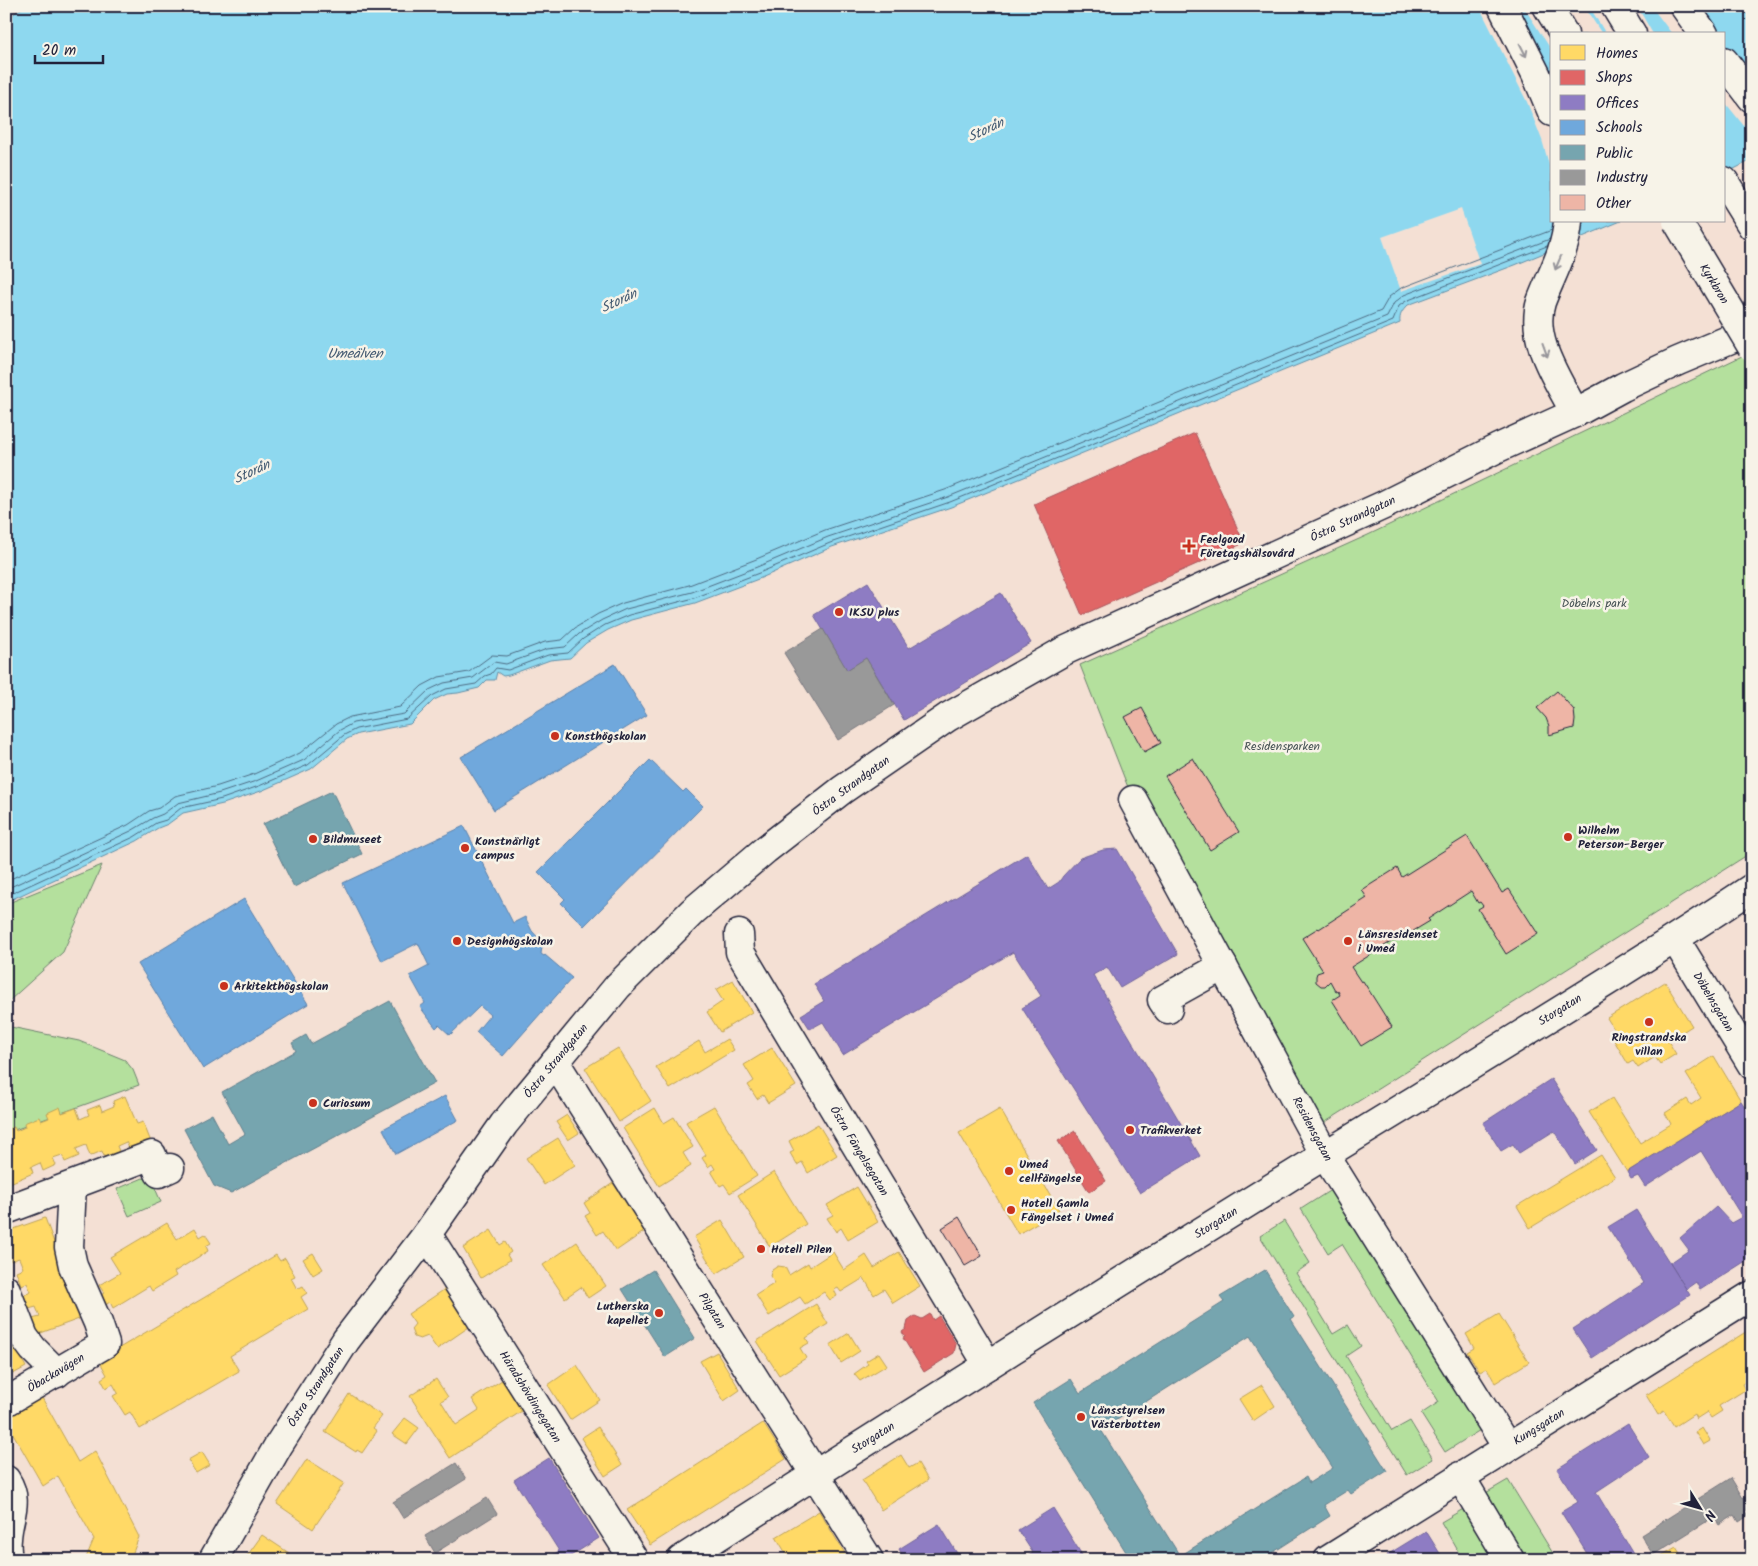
<svg xmlns="http://www.w3.org/2000/svg" width="1758" height="1566" viewBox="0 0 1758 1566" font-family="Kalam,sans-serif">
<rect width="100%" height="100%" fill="#f4e0d4"/>
<filter id="ink" filterUnits="userSpaceOnUse"><feTurbulence type="fractalNoise" baseFrequency=".02" numOctaves="2"/><feDisplacementMap in="SourceGraphic" scale="10" xChannelSelector="R" yChannelSelector="G"/><feConvolveMatrix kernelMatrix="1 2 1 2 8 2 1 2 1" color-interpolation-filters="sRGB"/></filter>
<g filter="url(#ink)">
<!-- green -->
<g fill="#b4e09d" stroke="#6b816c">
<path d="M1744 355 1752 366V852L1313 1130 1133 800 1080 665 1368 535Z"/>
<path d="M102 865 63 952 10 1000 6 1006V904Z"/>
<path d="M6 1026 79 1041 125 1060 133 1070 139 1085 6 1133Z"/>
<path d="M143 1178 152 1181 161 1202 129 1216 117 1189Z"/>
<path d="M1337 1186 1485 1427 1445 1452 1421 1414 1439 1402 1342 1244 1328 1253 1301 1209Z"/>
<path d="M1284 1221 1310 1263 1296 1273 1333 1334 1348 1325 1361 1346 1346 1356 1392 1431 1410 1421 1433 1459 1407 1475 1260 1236Z"/>
<path d="M1508 1480 1557 1560H1524L1484 1494Z"/>
<path d="M1465 1508 1497 1560H1463L1441 1522Z"/>
</g>
<!-- water -->
<path fill="#8ed8ef" stroke="#638fa7" d="M25 6H1752V160L1724 174V34H1552V221H1621L1515 265 1408 305C1402 311 1399 315 1400 323L951 507 832 547 761 578 695 603 631 620 608 630 586 643 570 658 550 660 509 675 503 676 497 672 495 680H487L479 688 458 693 447 694 434 700 410 724 358 734 347 739 311 769 261 791 223 804 183 813 168 824 158 828 137 841 6 902V19Z"/>
<!-- pier -->
<g fill="#f4e0d4">
<path d="M1479 6H1506L1552 105V175L1542 140 1527 102Z"/>
<path d="M1523 6H1584L1602 34H1552V51Z"/>
<path d="M1589 6H1637L1653 34H1606Z"/>
<path d="M1651 6H1687L1709 34H1672Z"/>
<path d="M1724 54 1752 88V136L1724 101Z"/>
<path d="M1461 209 1480 264 1401 291 1382 237Z"/>
</g>
<!-- homes -->
<g fill="#ffd966" stroke="#bda259">
<path d="M733 980 752 1012 720 1032 707 1012 723 1001 716 990Z"/>
<path d="M1665 982 1692 1026 1668 1041 1676 1054 1660 1064 1655 1057 1638 1068 1633 1061 1628 1064 1612 1037 1617 1034 1607 1018Z"/>
<path d="M727 1039 734 1050 670 1089 656 1067 699 1041 705 1052Z"/>
<path d="M618 1048 651 1101 619 1122 585 1068Z"/>
<path d="M772 1048 796 1086 768 1103 763 1095 757 1099 748 1085 754 1081 744 1065Z"/>
<path d="M1714 1056 1741 1101 1627 1172 1589 1112 1612 1098 1640 1143 1671 1124 1665 1113 1687 1099 1691 1105 1701 1098 1686 1074Z"/>
<path d="M125 1096 137 1124 143 1122 151 1142 130 1150 126 1142 117 1146 120 1154 105 1159 102 1151 90 1156 86 1145 76 1149 79 1156 65 1162 62 1155 53 1158 56 1165 43 1171 40 1163 31 1167 33 1173 10 1183 6 1174V1160L10 1159 6 1149V1130L14 1127 16 1131 25 1127 24 1123 39 1117 41 1121 49 1118 47 1113 60 1107 62 1113 76 1108 80 1119 89 1115 87 1110 100 1105 102 1111 114 1106 113 1101Z"/>
<path d="M714 1106 757 1176 730 1193 724 1184 720 1186 711 1171 715 1169 712 1164 708 1167 702 1158 706 1155 686 1122Z"/>
<path d="M655 1108 664 1123 674 1117 693 1147 683 1153 691 1166 659 1186 623 1128Z"/>
<path d="M1000 1109 1059 1210 1018 1234 959 1133Z"/>
<path d="M567 1115 579 1133 568 1140 556 1122Z"/>
<path d="M818 1124 837 1155 808 1173 802 1162 797 1165 790 1153 794 1151 789 1141Z"/>
<path d="M558 1138 575 1165 544 1185 526 1158Z"/>
<path d="M1601 1155 1615 1177 1530 1228 1517 1206Z"/>
<path d="M774 1172 806 1224 770 1247 738 1195Z"/>
<path d="M613 1183 645 1231 616 1251 603 1231 597 1235 585 1216 590 1213 584 1203Z"/>
<path d="M857 1187 878 1222 848 1240 841 1228 836 1232 827 1218 833 1215 827 1205Z"/>
<path d="M45 1218 59 1256 84 1315 78 1317 79 1319 38 1334 32 1319 40 1317 36 1307 29 1309 24 1295 31 1292 27 1283 21 1285 16 1271 23 1268 19 1258 11 1261 6 1246 13 1244 8 1231Z"/>
<path d="M722 1220 744 1257 716 1274 694 1237Z"/>
<path d="M167 1223 177 1239 195 1228 200 1237 205 1234 211 1243 206 1246 208 1251 174 1272 176 1276 152 1291 149 1286 113 1308 110 1302 104 1306 99 1296 104 1293 99 1285 120 1273 110 1257Z"/>
<path d="M491 1230 500 1245 505 1242 511 1252 507 1255 510 1260 481 1278 463 1248Z"/>
<path d="M577 1242 606 1286 588 1298 581 1287 565 1298 543 1265Z"/>
<path d="M833 1252 844 1270 866 1255 874 1268 899 1252 920 1286 893 1303 884 1289 874 1295 864 1278 841 1292 838 1288 834 1290 837 1296 830 1300 824 1292 805 1304 800 1297 769 1316 756 1295 775 1283 770 1276 772 1270 778 1266 785 1267 789 1275 808 1263 810 1267Z"/>
<path d="M313 1253 323 1269 313 1275 303 1259Z"/>
<path d="M276 1255 280 1261 285 1258 295 1276 291 1278 297 1289 303 1286 307 1293 301 1297 308 1309 230 1356 239 1371 140 1429 130 1412 125 1415 113 1396 118 1393 113 1384 106 1388 101 1379 107 1375 99 1360Z"/>
<path d="M445 1289 469 1327 437 1349 428 1336 420 1339 414 1337 411 1329 415 1324 408 1314Z"/>
<path d="M816 1304 828 1324 806 1338 809 1343 800 1348 806 1358 779 1375 757 1341Z"/>
<path d="M1499 1314 1529 1362 1495 1383 1487 1368 1480 1372 1467 1352 1474 1348 1466 1334Z"/>
<path d="M1752 1328V1378L1742 1384 1745 1390 1719 1406 1722 1411 1711 1418 1707 1412 1696 1419 1694 1414 1674 1427 1664 1411 1658 1415 1646 1395Z"/>
<path d="M6 1332 26 1367 13 1374 9 1368 6 1369Z"/>
<path d="M849 1333 860 1351 841 1363 830 1345Z"/>
<path d="M717 1352 740 1390 724 1401 700 1361Z"/>
<path d="M879 1353 887 1365 860 1381 854 1374 868 1364 866 1361Z"/>
<path d="M577 1365 600 1400 570 1420 548 1385Z"/>
<path d="M436 1379 448 1397 441 1401 456 1425 479 1410 472 1399 502 1380 522 1411 450 1458 410 1396Z"/>
<path d="M1262 1385 1275 1406 1253 1421 1239 1399Z"/>
<path d="M349 1394 382 1416 373 1428 377 1431 362 1453 357 1450 356 1452 325 1432Z"/>
<path d="M41 1396 78 1462 95 1451 139 1537 130 1560H85L94 1539 58 1476 43 1486 11 1430 6 1433V1409Z"/>
<path d="M405 1418 419 1428 407 1444 392 1434Z"/>
<path d="M763 1423 786 1459 650 1545 627 1510Z"/>
<path d="M598 1427 622 1465 605 1476 581 1438Z"/>
<path d="M1702 1428 1710 1441 1703 1445 1695 1432Z"/>
<path d="M1752 1447V1464L1744 1452Z"/>
<path d="M202 1452 210 1465 196 1473 188 1460Z"/>
<path d="M901 1455 909 1468 918 1463 928 1480 881 1510 862 1480Z"/>
<path d="M307 1459 344 1483 313 1529 277 1504Z"/>
<path d="M819 1511 849 1560H790L776 1537Z"/>
<path d="M262 1535 289 1553 285 1560H244Z"/>
<path d="M1676 1547 1684 1560H1654Z"/>
</g>
<!-- shops -->
<g fill="#e06666" stroke="#a75259">
<path d="M1195 433 1244 543 1082 615 1034 504Z"/>
<path d="M1075 1131 1106 1181 1089 1192 1058 1141Z"/>
<path d="M930 1314 933 1320 939 1316 956 1344 954 1353 924 1372 903 1338 905 1337 902 1332 906 1329 908 1321 915 1316 922 1319Z"/>
</g>
<!-- offices -->
<g fill="#8e7cc3" stroke="#6e619a">
<path d="M868 582 909 648 1001 593 1031 643 904 720 866 658 847 670 814 615Z"/>
<path d="M1117 849 1178 954 1120 988 1107 967 1093 975 1200 1156 1140 1193 1022 1008 1041 996 1013 952 843 1055 823 1022 810 1029 801 1015 824 1001 814 984 1027 854 1048 889 1059 882 1063 876 1080 858 1103 850Z"/>
<path d="M1551 1079 1597 1150 1575 1164 1554 1131 1519 1153 1513 1144 1501 1151 1483 1123Z"/>
<path d="M1741 1101 1752 1117V1257L1700 1290 1696 1282 1686 1289 1670 1263 1689 1250 1680 1238 1716 1207 1731 1223 1742 1217 1701 1151 1645 1187 1638 1176 1631 1179 1627 1172Z"/>
<path d="M1636 1210 1690 1295 1592 1358 1573 1329 1644 1283 1608 1227Z"/>
<path d="M1628 1424 1649 1457 1596 1492 1633 1553 1622 1560H1591L1561 1512 1578 1502 1557 1469Z"/>
<path d="M549 1458 599 1538 566 1559V1560H545L559 1551 514 1480Z"/>
<path d="M1053 1508 1085 1560H1022L1033 1553 1018 1530Z"/>
<path d="M939 1524 961 1560H905L899 1549Z"/>
<path d="M1426 1531 1444 1560H1390L1387 1555Z"/>
</g>
<!-- schools -->
<g fill="#6fa8dc" stroke="#5880ac">
<path d="M615 664 647 715 494 810 461 757Z"/>
<path d="M650 760 683 792 686 789 703 806 584 926 561 903 565 899 538 872Z"/>
<path d="M464 826 513 923 525 917 532 931 544 944 542 947 541 954 544 956 545 955 572 978 503 1056 476 1032 490 1015 480 1006 450 1035 439 1025 436 1028 420 1007 425 1003 410 976 429 966 418 943 382 961 343 883Z"/>
<path d="M244 899 308 1004 203 1069 138 964Z"/>
<path d="M445 1096 458 1120 396 1154 383 1129Z"/>
</g>
<!-- public -->
<g fill="#76a5af" stroke="#5d7e8c" fill-rule="evenodd">
<path d="M332 791 362 854 294 887 263 824Z"/>
<path d="M390 1001 435 1083 231 1193 214 1186 184 1129 212 1114 228 1144 245 1134 222 1092 296 1051 292 1043 306 1035 311 1044Z"/>
<path d="M653 1270 695 1338 665 1357 622 1289Z"/>
<path d="M1265 1270 1294 1317 1291 1319 1387 1471 1351 1494 1348 1490 1324 1505 1330 1516 1261 1560H1131L1033 1403 1071 1379 1080 1393 1224 1302 1220 1297ZM1250 1336 1333 1468 1309 1483 1306 1477 1180 1556 1101 1430Z"/>
</g>
<!-- industry -->
<g fill="#999" stroke="#75757d">
<path d="M823 629 847 670 866 658 894 705 838 740 784 653Z"/>
<path d="M456 1463 466 1479 403 1518 393 1502Z"/>
<path d="M1731 1478 1743 1498 1752 1493V1507L1745 1511 1748 1516 1739 1522 1735 1515 1719 1525 1714 1517 1653 1555 1641 1535Z"/>
<path d="M487 1498 497 1514 435 1553 425 1536Z"/>
</g>
<g fill="none" stroke-linecap="round" stroke-linejoin="round">
<!-- shore -->
<g stroke="#4d6b83" stroke-width="1">
<path d="M6 881 128 825 149 811 159 808 175 796 218 786 254 774 300 753 336 724 350 717 400 707 422 686 439 677 469 672 492 655 507 656 545 642 562 640 575 628 598 614 623 603 689 585 754 560 825 530 945 490 1381 311 1389 297 1401 288 1552 230"/>
<path d="M6 889 131 831 153 818 163 814 178 803 220 793 256 781 304 760 340 730 353 723 404 714 429 690 444 683 473 678 494 662 506 664 547 649 565 647 579 634 602 620 626 609 692 592 757 567 828 537 948 497 1387 317 1394 303 1404 295 1550 239"/>
<path d="M6 896 134 837 156 823 166 820 181 808 222 799 259 786 308 765 344 735 356 729 407 719 432 696 446 689 476 684 485 676 491 674 496 668 508 670 548 655 568 653 583 639 605 625 629 615 694 598 759 573 830 543 950 502 1393 321 1399 306 1406 301 1547 246"/>
</g>
</g>
<!-- building -->
<g fill="#eeb5a6" stroke="#22223b">
<path d="M1557 691 1574 710 1575 720 1574 728 1549 735V726L1546 718 1537 708Z"/>
<path d="M1142 708 1161 743 1144 752 1125 717Z"/>
<path d="M1193 758 1239 832 1210 850 1165 776Z"/>
<path d="M1467 836 1502 893 1509 889 1538 934 1506 954 1478 909 1483 906 1480 902 1478 903 1471 891 1428 919 1430 921 1395 942 1394 940 1351 967 1361 982 1363 981 1392 1027 1361 1046 1332 1000 1340 995 1338 991 1336 992 1330 981 1325 986H1321L1316 982V976L1317 973 1323 971 1302 938 1318 928 1319 929 1367 898 1362 890 1397 868 1402 877Z"/>
<path d="M959 1217 982 1256 965 1266 942 1228Z"/>
</g>
<g fill="none" stroke-linecap="round" stroke-linejoin="round">
<defs>
<g id="street">
<path d="M1133 800 1325 1155 1507 1447"/>
<path d="M739 934 740 952 988 1365"/>
<path d="M1675 939 1752 1065"/>
<path d="M1168 1009 1162 1000 1223 966"/>
<path d="M555 1062 869 1560"/>
<path d="M6 1210 152 1155 159 1173 170 1168"/>
<path d="M427 1234 634 1560"/>
<path d="M6 1290 24 1337 33 1349 57 1373"/>
<path d="M6 1402 105 1344 98 1323 73 1266 69 1247 72 1186"/>
<path d="M1460 1476 1510 1560"/>
<path d="M6 1480C20 1502 8 1516 7 1539 6 1546 7 1553 8 1560"/>
<path d="M681 1560C879 1433 1078 1308 1278 1184 1436 1086 1597 991 1752 888"/>
<path d="M1328 1560 1752 1295"/>
</g>
<g id="secondary">
<path d="M1502 6 1536 74 1552 112"/>
<path d="M1547 6 1564 34"/>
<path d="M1615 6 1632 34"/>
<path d="M1684 6 1704 34"/>
<path d="M1724 61 1752 98"/>
<path d="M1724 181 1752 226"/>
<path d="M1568 221C1566 251 1551 275 1541 302 1529 340 1559 381 1575 413"/>
<path d="M213 1560 278 1446 346 1340 427 1234 504 1124 618 986 693 911 765 850 842 790 948 717 1064 651 1384 505 1498 448 1575 413 1623 387 1678 361 1752 330"/>
</g>
</defs>
<!-- street casing -->
<use href="#street" stroke="#22223b" stroke-width="31"/>
<!-- secondary casing -->
<use href="#secondary" stroke="#22223b" stroke-width="31"/>
<!-- street -->
<use href="#street" stroke="#f7f3e8" stroke-width="28"/>
<!-- secondary -->
<use href="#secondary" stroke="#f7f3e8" stroke-width="28"/>
<defs>
<path id="secondary-bridge" d="M1677 221 1752 347"/>
</defs>
<!-- secondary-bridge casing -->
<use href="#secondary-bridge" stroke="#22223b" stroke-width="31" stroke-linecap="butt"/>
<!-- secondary-bridge -->
<use href="#secondary-bridge" stroke="#f7f3e8" stroke-width="28"/>
</g>
<!-- one-way arrows -->
<defs><path id="oneway-shaft" d="M-6 0H5M1.5-3L5.5 0L1.5 3" fill="none" stroke-width="1.6" stroke-linecap="round" stroke-linejoin="round" transform="scale(1.25)"/></defs>
<g stroke="#97959a">
<use href="#oneway-shaft" transform="translate(1523 50) rotate(63)"/>
<use href="#oneway-shaft" transform="translate(1558 263) rotate(113)"/>
<use href="#oneway-shaft" transform="translate(1545 350) rotate(70)"/>
</g>
</g>
<!-- markers -->
<g fill="#c8321e" stroke="#f7f3e8" stroke-width="2">
<path d="M1186.5 538.5h5v5h5v5h-5v5h-5v-5h-5v-5h5z"/>
<circle cx="839" cy="612" r="5"/>
<circle cx="555" cy="736" r="5"/>
<circle cx="1568" cy="837" r="5"/>
<circle cx="313" cy="839" r="5"/>
<circle cx="465" cy="848" r="5"/>
<circle cx="457" cy="941" r="5"/>
<circle cx="1348" cy="941" r="5"/>
<circle cx="224" cy="986" r="5"/>
<circle cx="1649" cy="1022" r="5"/>
<circle cx="313" cy="1103" r="5"/>
<circle cx="1130" cy="1130" r="5"/>
<circle cx="1009" cy="1171" r="5"/>
<circle cx="1011" cy="1210" r="5"/>
<circle cx="761" cy="1249" r="5"/>
<circle cx="659" cy="1313" r="5"/>
<circle cx="1081" cy="1417" r="5"/>
</g>
<g text-anchor="middle" dominant-baseline="central" stroke-width="5" stroke-linejoin="round" paint-order="stroke">
<!-- street labels -->
<g font-size="12" fill="#22223b" stroke="#f7f3e8">
<text transform="translate(1714 284) rotate(59)">Kyrkbron</text>
<text transform="translate(1353 519) rotate(-25)">Östra Strandgatan</text>
<text transform="translate(851 786) rotate(-36)">Östra Strandgatan</text>
<text transform="translate(1713 1002) rotate(59)">Döbelnsgatan</text>
<text transform="translate(1560 1010) rotate(-32)">Storgatan</text>
<text transform="translate(556 1061) rotate(-50)">Östra Strandgatan</text>
<text transform="translate(1312 1129) rotate(62)">Residensgatan</text>
<text transform="translate(859 1151) rotate(59)">Östra Fängelsegatan</text>
<text transform="translate(1216 1223) rotate(-32)">Storgatan</text>
<text transform="translate(712 1311) rotate(58)">Pilgatan</text>
<text transform="translate(56 1373) rotate(-31)">Öbackavägen</text>
<text transform="translate(316 1387) rotate(-57)">Östra Strandgatan</text>
<text transform="translate(530 1397) rotate(58)">Häradshövdingegatan</text>
<text transform="translate(1539 1427) rotate(-32)">Kungsgatan</text>
<text transform="translate(873 1438) rotate(-32)">Storgatan</text>
</g>
<!-- poi labels -->
<g font-size="12" font-weight="bold" fill="#22223b" stroke="#f7f3e8" text-anchor="start">
<text x="1200" y="539">Feelgood<tspan x="1200" dy="14">Företagshälsovård</tspan></text>
<text x="849" y="612">IKSU plus</text>
<text x="565" y="736">Konsthögskolan</text>
<text x="1578" y="830">Wilhelm<tspan x="1578" dy="14">Peterson-Berger</tspan></text>
<text x="323" y="839">Bildmuseet</text>
<text x="475" y="841">Konstnärligt<tspan x="475" dy="14">campus</tspan></text>
<text x="1358" y="934">Länsresidenset<tspan x="1358" dy="14">i Umeå</tspan></text>
<text x="467" y="941">Designhögskolan</text>
<text x="234" y="986">Arkitekthögskolan</text>
<text x="1649" y="1037" text-anchor="middle">Ringstrandska<tspan x="1649" dy="14">villan</tspan></text>
<text x="323" y="1103">Curiosum</text>
<text x="1140" y="1130">Trafikverket</text>
<text x="1019" y="1164">Umeå<tspan x="1019" dy="14">cellfängelse</tspan></text>
<text x="1021" y="1203">Hotell Gamla<tspan x="1021" dy="14">Fängelset i Umeå</tspan></text>
<text x="771" y="1249">Hotell Pilen</text>
<text x="649" y="1306" text-anchor="end">Lutherska<tspan x="649" dy="14">kapellet</tspan></text>
<text x="1091" y="1410">Länsstyrelsen<tspan x="1091" dy="14">Västerbotten</tspan></text>
</g>
<!-- park labels -->
<g font-size="12" fill="#465254" stroke="#f7f3e8">
<text x="1594" y="603">Döbelns park</text>
<text x="1282" y="746">Residensparken</text>
</g>
<!-- water labels -->
<g font-size="14" font-style="italic" fill="#425971" stroke="#f7f3e8">
<text transform="translate(986 130) rotate(-25)">Storån</text>
<text transform="translate(619 301) rotate(-25)">Storån</text>
<text x="355" y="354">Umeälven</text>
<text transform="translate(252 472) rotate(-25)">Storån</text>
</g>
</g>
<!-- margin -->
<rect width="1758" height="1566" fill="none" stroke="#f7f3e8" stroke-width="25"/>
<rect x="12" y="12" width="1733" height="1541" fill="none" stroke="#22223b" stroke-width="2" filter="url(#ink)"/>
<!-- legend -->
<rect x="1550" y="32" width="175" height="190" fill="#f7f3e8" stroke="#a29fa3"/>
<rect x="1560" y="45" width="25" height="15" fill="#ffd966" stroke="#a29fa3"/>
<text x="1596" y="58" font-size="15" fill="#22223b">Homes</text>
<rect x="1560" y="70" width="25" height="15" fill="#e06666" stroke="#a29fa3"/>
<text x="1596" y="82" font-size="15" fill="#22223b">Shops</text>
<rect x="1560" y="95" width="25" height="15" fill="#8e7cc3" stroke="#a29fa3"/>
<text x="1596" y="108" font-size="15" fill="#22223b">Offices</text>
<rect x="1560" y="120" width="25" height="15" fill="#6fa8dc" stroke="#a29fa3"/>
<text x="1596" y="132" font-size="15" fill="#22223b">Schools</text>
<rect x="1560" y="145" width="25" height="15" fill="#76a5af" stroke="#a29fa3"/>
<text x="1596" y="158" font-size="15" fill="#22223b">Public</text>
<rect x="1560" y="170" width="25" height="15" fill="#999999" stroke="#a29fa3"/>
<text x="1596" y="182" font-size="15" fill="#22223b">Industry</text>
<rect x="1560" y="195" width="25" height="15" fill="#eeb5a6" stroke="#a29fa3"/>
<text x="1596" y="208" font-size="15" fill="#22223b">Other</text>
<!-- north arrow -->
<g transform="translate(1700 1508) rotate(127)" stroke="#f7f3e8" stroke-width="4" paint-order="stroke">
<path d="M0-4L9 19L0 12L-9 19Z" fill="#22223b"/>
<text y="-8" font-size="14" font-weight="bold" text-anchor="middle" fill="#22223b">N</text>
</g>
<!-- scale -->
<path d="M35 55v8h68v-8" fill="none" stroke="#22223b" stroke-width="2.5"/>
<text x="42" y="55" font-size="15" fill="#22223b" stroke="#f7f3e8" stroke-width="4" paint-order="stroke">20 m</text>
</svg>
